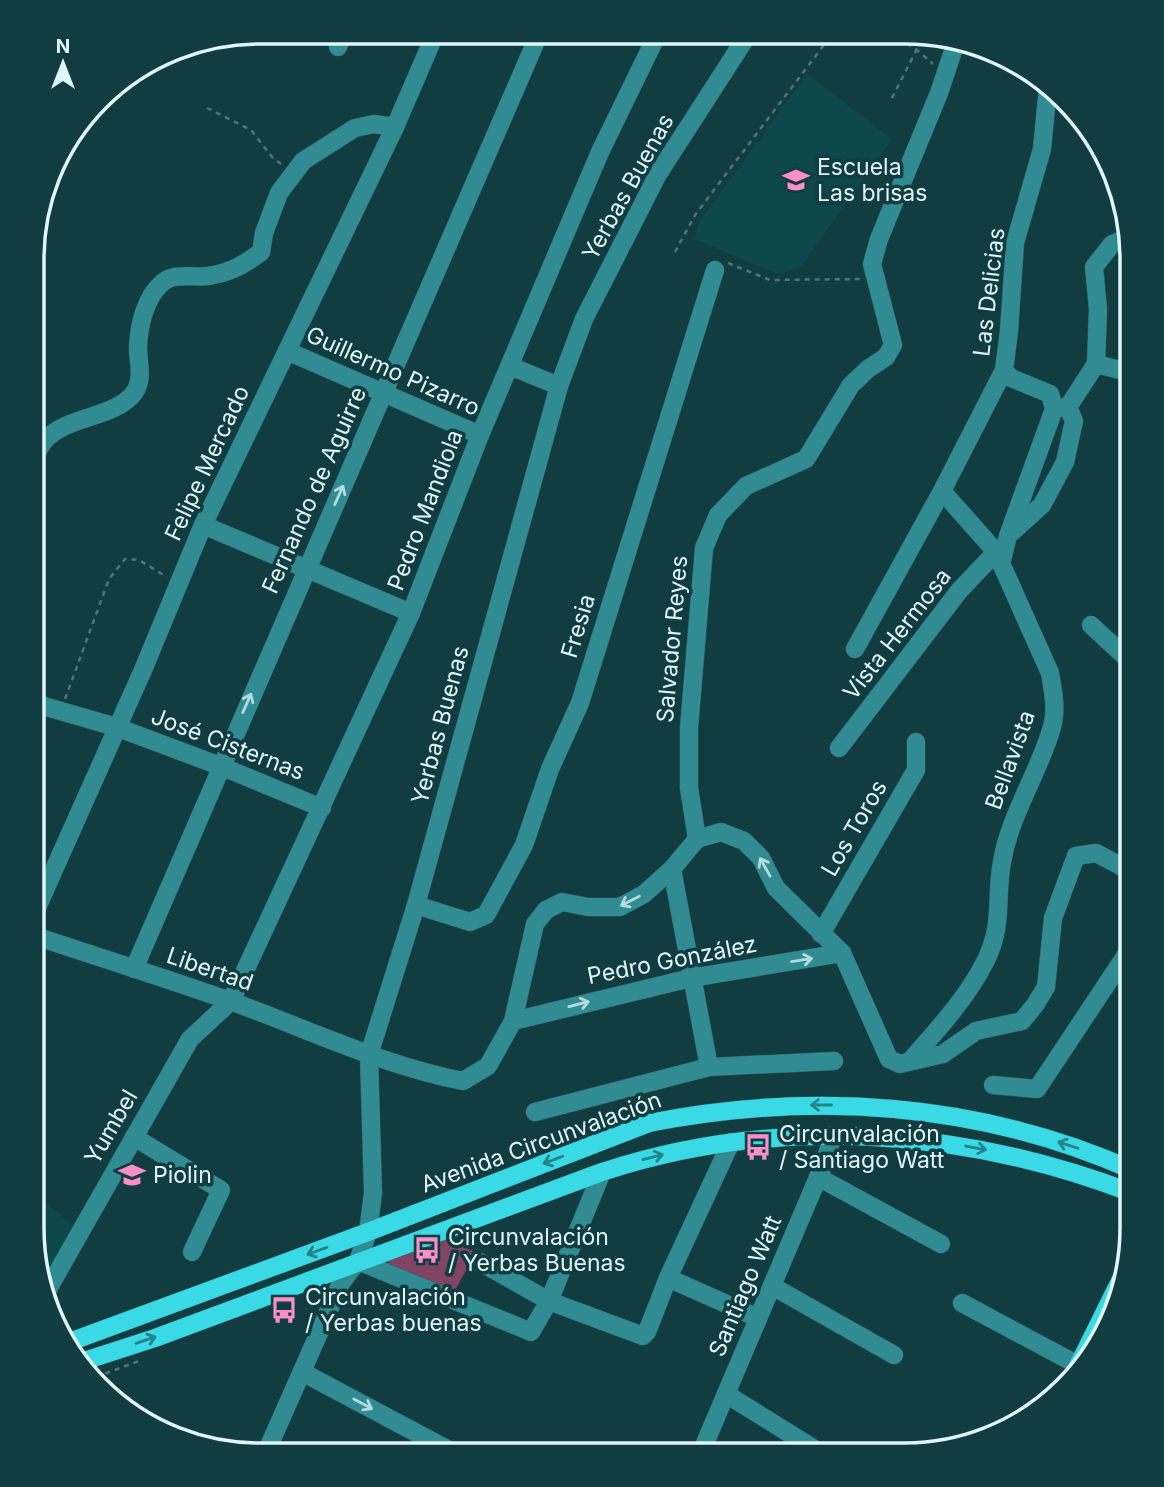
<svg xmlns="http://www.w3.org/2000/svg" width="1164" height="1487" viewBox="0 0 1164 1487" font-family="Inter,sans-serif">
<rect width="100%" height="100%" fill="#113d41"/>
<!-- built -->
<g fill="#0c484c">
<path d="M807 74 892 139 800 268 777 274 694 239 700 221Z"/>
<path d="M32 1191 75 1227 45 1280 32 1228Z"/>
</g>
<!-- green -->
<path fill="#824464" d="M438 1237 476 1252 452 1296 388 1268V1256Z"/>
<g fill="none" stroke-linecap="round" stroke-linejoin="round">
<defs>
<g id="minor">
<path d="M338 47 344 32"/>
<path d="M287 351 480 435"/>
<path d="M1096 364 1098 309 1094 267 1112 244 1127 238"/>
<path d="M510 366 559 386"/>
<path d="M1056 408 1068 407 1096 364 1132 373"/>
<path d="M33 463C36 455 39 446 45 440 66 416 115 418 134 393 144 379 138 363 138 347 139 325 145 298 162 283 174 272 193 278 208 276 229 273 244 265 261 252L264 233 279 193 303 161 355 128 374 124 395 127"/>
<path d="M203 525 411 613"/>
<path d="M1012 532 1042 505 1065 462 1074 421 1068 407"/>
<path d="M1001 564 1008 536 1054 409 1050 394 1011 378 1004 370"/>
<path d="M1091 625 1132 663"/>
<path d="M855 649 942 491"/>
<path d="M33 703 116 727 220 766 322 808"/>
<path d="M839 748 959 591 996 552"/>
<path d="M697 839 689 788V728L704 548 718 515 746 486 806 459 851 385 868 369 886 357 893 345 872 264 879 239 939 93 956 42"/>
<path d="M672 869 709 1067"/>
<path d="M416 905 470 922 486 915 524 845 550 769 580 703 715 270"/>
<path d="M32 919 143 670 203 525 395 127 436 32"/>
<path d="M821 934 916 770V742"/>
<path d="M32 935C98 957 165 978 230 1001 308 1029 381 1065 463 1081L488 1066 513 1021 535 924 546 910 562 902 588 907H620L644 894 672 869 697 839 721 832 744 841 761 858 776 888 842 953 889 1059 900 1064 943 1054 976 1031 1022 1021 1035 1005 1046 987 1053 918 1076 856 1096 853 1132 872"/>
<path d="M134 969 540 32"/>
<path d="M513 1021 691 978 842 953"/>
<path d="M911 1060C937 1030 967 998 985 962 1004 925 995 900 1002 862 1010 814 1039 773 1052 727 1057 710 1053 690 1050 673L996 552 942 491 1004 370 1009 331 1015 243 1042 149 1048 87"/>
<path d="M993 1085 1037 1089 1132 946"/>
<path d="M535 1112 709 1067 834 1061"/>
<path d="M134 1137 221 1190 192 1252"/>
<path d="M818 1177 941 1244"/>
<path d="M358 1261 531 1332 549 1301 602 1172"/>
<path d="M480 1262 549 1301 643 1336 647 1332 668 1278 731 1142"/>
<path d="M668 1278 758 1318"/>
<path d="M772 1286 894 1355"/>
<path d="M48 1289 190 1039 231 1001 411 613 480 435 600 152 658 33"/>
<path d="M962 1303 1078 1365"/>
<path d="M302 1372 458 1455"/>
<path d="M726 1394 824 1455"/>
<path d="M265 1455 341 1283 358 1261 368 1232 373 1193 369 1055 416 905 559 386 584 319 658 174 749 33"/>
<path d="M700 1455 825 1161 833 1136"/>
</g>
<g id="major">
<path d="M64 1344 368 1232 649 1123C812 1091 979 1102 1132 1170"/>
<path d="M81 1362 155 1338 602 1172C775 1115 963 1128 1132 1193"/>
<path d="M1078 1366 1120 1281"/>
</g>
</defs>
<!-- minor casing -->
<use href="#minor" stroke="#325b5e" stroke-width="19"/>
<!-- major casing -->
<use href="#major" stroke="#325b5e" stroke-width="19"/>
<!-- path -->
<g stroke="#4f7578" stroke-width="2.5" stroke-dasharray="5 5" stroke-linecap="butt">
<path d="M890 33 916 49 933 64"/>
<path d="M892 98 925 33"/>
<path d="M207 108 251 130 272 157 281 164"/>
<path d="M675 252 695 215 833 33"/>
<path d="M728 263 770 280 862 279"/>
<path d="M65 699 109 579 125 559 139 560 167 577"/>
<path d="M96 1377 139 1361"/>
</g>
<!-- minor -->
<use href="#minor" stroke="#318b92" stroke-width="18"/>
<!-- major -->
<use href="#major" stroke="#39d9e5" stroke-width="18"/>
</g>
<!-- one-way arrows -->
<defs><path id="oneway-shaft" d="M-6 0H5M1.5-3L5.5 0L1.5 3" fill="none" stroke-width="1.6" stroke-linecap="round" stroke-linejoin="round" transform="scale(1.75)"/></defs>
<g stroke="#b4dbde">
<use href="#oneway-shaft" transform="translate(339 495) rotate(-66)"/>
<use href="#oneway-shaft" transform="translate(247 703) rotate(-66)"/>
<use href="#oneway-shaft" transform="translate(765 867) rotate(-119)"/>
<use href="#oneway-shaft" transform="translate(630 901) rotate(153)"/>
<use href="#oneway-shaft" transform="translate(802 960) rotate(-9)"/>
<use href="#oneway-shaft" transform="translate(579 1004) rotate(-14)"/>
<use href="#oneway-shaft" transform="translate(363 1404) rotate(28)"/>
</g>
<g stroke="#23838b">
<use href="#oneway-shaft" transform="translate(821 1105) rotate(-180)"/>
<use href="#oneway-shaft" transform="translate(1068 1145) rotate(-162)"/>
<use href="#oneway-shaft" transform="translate(976 1148) rotate(10)"/>
<use href="#oneway-shaft" transform="translate(653 1157) rotate(-14)"/>
<use href="#oneway-shaft" transform="translate(553 1160) rotate(159)"/>
<use href="#oneway-shaft" transform="translate(317 1251) rotate(160)"/>
<use href="#oneway-shaft" transform="translate(146 1340) rotate(-19)"/>
</g>
<!-- icons -->
<defs>
<symbol id="school-bare" viewBox="-9 -9 18 18"><path d="M0-5L7-2L0 1L-7-2ZM-4 1L0 2.5L4 1V4Q0 6-4 4Z" fill="#fa8fc7" stroke="#113d41" stroke-width="2.5" paint-order="stroke"/></symbol>
<symbol id="bus-bare" viewBox="-9 -9 18 18"><path d="M-5-6H5V4H4V6H2V4H-2V6H-4V4H-5ZM-3.5-4V0h7V-4ZM-3.5 1.2v1.5H-2V1.2ZM2 1.2v1.5H3.5V1.2Z" fill="#fa8fc7" stroke="#113d41" stroke-width="2.5" paint-order="stroke"/></symbol>
</defs>
<g fill-rule="evenodd">
<use href="#school-bare" x="777" y="161" width="38" height="38"/>
<use href="#bus-bare" x="739" y="1128" width="38" height="38"/>
<use href="#school-bare" x="113" y="1156" width="38" height="38"/>
<use href="#bus-bare" x="408" y="1231" width="38" height="38"/>
<use href="#bus-bare" x="265" y="1291" width="38" height="38"/>
</g>
<g text-anchor="middle" dominant-baseline="central" stroke-width="7" stroke-linejoin="round" paint-order="stroke">
<!-- poi labels -->
<g font-size="23" fill="#e0f6f8" stroke="#113d41" text-anchor="start">
<text x="817" y="167">Escuela<tspan x="817" dy="26">Las brisas</tspan></text>
<text x="779" y="1134">Circunvalación<tspan x="779" dy="26">/ Santiago Watt</tspan></text>
<text x="153" y="1175">Piolin</text>
<text x="448" y="1237">Circunvalación<tspan x="448" dy="26">/ Yerbas Buenas</tspan></text>
<text x="305" y="1297">Circunvalación<tspan x="305" dy="26">/ Yerbas buenas</tspan></text>
</g>
<!-- street labels -->
<g font-size="23" fill="#e0f6f8" stroke="#113d41">
<text transform="translate(628 187) rotate(-61)">Yerbas Buenas</text>
<text transform="translate(989 292) rotate(-83)">Las Delicias</text>
<text transform="translate(393 371) rotate(24)">Guillermo Pizarro</text>
<text transform="translate(207 463) rotate(-65)">Felipe Mercado</text>
<text transform="translate(314 490) rotate(-66)">Fernando de Aguirre</text>
<text transform="translate(425 510) rotate(-69)">Pedro Mandiola</text>
<text transform="translate(578 626) rotate(-73)">Fresia</text>
<text transform="translate(897 634) rotate(-52)">Vista Hermosa</text>
<text transform="translate(672 639) rotate(-85)">Salvador Reyes</text>
<text transform="translate(440 725) rotate(-75)">Yerbas Buenas</text>
<text transform="translate(228 744) rotate(21)">José Cisternas</text>
<text transform="translate(1010 760) rotate(-70)">Bellavista</text>
<text transform="translate(854 828) rotate(-60)">Los Toros</text>
<text transform="translate(672 960) rotate(-11)">Pedro González</text>
<text transform="translate(210 969) rotate(19)">Libertad</text>
<text transform="translate(111 1127) rotate(-60)">Yumbel</text>
<text transform="translate(541 1142) rotate(-20)">Avenida Circunvalación</text>
<text transform="translate(745 1286) rotate(-67)">Santiago Watt</text>
</g>
</g>
<!-- crop -->
<path d="M0 0H1164V1487H0ZM259 44H905A215 215 0 0 1 1120 259V1228A215 215 0 0 1 905 1443H259A215 215 0 0 1 44 1228V259A215 215 0 0 1 259 44Z" fill="#113d41" fill-rule="evenodd"/>
<path fill="none" stroke="#e0f6f8" stroke-width="3.5" d="M259 44H905A215 215 0 0 1 1120 259V1228A215 215 0 0 1 905 1443H259A215 215 0 0 1 44 1228V259A215 215 0 0 1 259 44Z"/>
<!-- north arrow -->
<g transform="translate(63 63)" stroke="#113d41" stroke-width="5" paint-order="stroke">
<path d="M0-5L12 26L0 18L-12 26Z" fill="#e0f6f8"/>
<text y="-10" font-size="19" font-weight="bold" text-anchor="middle" fill="#e0f6f8">N</text>
</g>
</svg>
